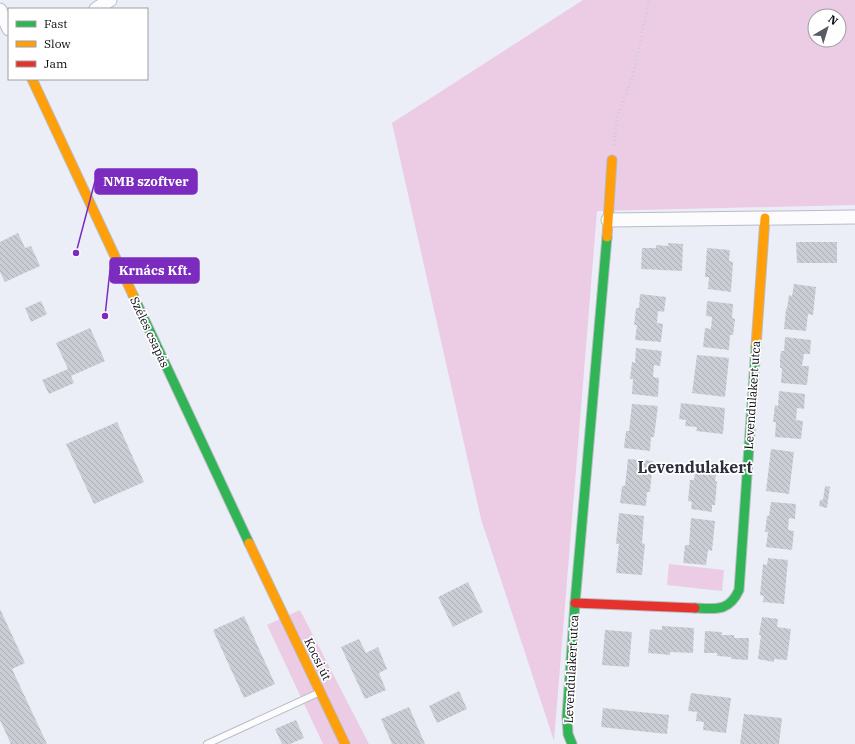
<svg xmlns="http://www.w3.org/2000/svg" width="855" height="744" viewBox="0 0 855 744" font-family="'IBM Plex Serif',serif">
<defs>
<pattern id="building-back-hatch" width="6" height="6" patternUnits="userSpaceOnUse"><rect width="6" height="6" fill="#caced4"/><path d="M-1 5l2 2M0 0l6 6M5-1l2 2" fill="none" stroke="#acb0b5"/></pattern>
</defs>
<rect width="100%" height="100%" fill="#eceef7"/>
<!-- green -->
<g fill="#eccbe5" fill-rule="evenodd">
<path d="M583 0H855V205L597 211 554 741 481 519 392 123ZM815 16H839V40H815Z"/>
<path d="M669 564 724 570 722 591 667 585Z"/>
<path d="M300 610 369 744H323L267 625Z"/>
</g>
<!-- building -->
<g fill="url(#building-back-hatch)">
<path d="M18 233 25 248 31 246 40 266 5 282 0 272V242Z"/>
<path d="M796 242H837V263H797Z"/>
<path d="M668 243 683 244 682 271 641 269 642 248H656V245L668 246Z"/>
<path d="M707 248 730 250 729 261 733 262 731 292 708 289 709 277H705Z"/>
<path d="M794 284 816 287 813 315 808 314 806 331 784 329 786 309H787L789 295 792 296Z"/>
<path d="M640 294 666 297 664 312 658 311 657 323 663 324 661 342 635 340 637 325H634L635 317 636 308H639Z"/>
<path d="M41 301 47 314 31 322 25 308Z"/>
<path d="M707 301 733 304 732 318 735 319 733 335H730L729 350 703 347 705 328 711 329 712 317 706 316Z"/>
<path d="M90 328 105 361 71 376 74 383 49 394 42 380 68 369 56 343Z"/>
<path d="M785 337 811 340 810 354H804L802 366H809L807 385 781 383 782 368H780V359L781 351H784Z"/>
<path d="M636 348 662 351 660 366 654 365 653 377 659 378 658 397 632 394 633 379H630L632 362 635 363Z"/>
<path d="M697 355 729 358 725 397 692 393Z"/>
<path d="M779 391 805 394 804 409 797 408 796 420 803 421 801 439 775 437 776 422H773L775 405 778 406Z"/>
<path d="M681 403 725 408 723 434 696 431 697 427 685 426 686 420 679 419Z"/>
<path d="M632 404 658 406 654 437H651L650 451 624 448 626 431H629Z"/>
<path d="M117 422 144 482 94 504 66 444Z"/>
<path d="M771 449 794 452 789 494 766 491Z"/>
<path d="M628 459 653 461 650 492H647L646 506 620 503 622 486H625Z"/>
<path d="M695 473 716 475 715 481 717 482 715 505H712V512L691 509 692 502 688 501 690 480H694Z"/>
<path d="M825 486 830 487 827 508 819 506 820 500H823Z"/>
<path d="M771 502 796 504 795 519 789 518 788 530 794 531 792 550 766 547 768 532H765L767 516H769Z"/>
<path d="M619 513 644 516 642 543 645 544 642 575 616 573 619 544H616Z"/>
<path d="M691 518 715 521 712 551 708 550 706 565 683 563 685 545H689Z"/>
<path d="M768 558 788 560 784 604 763 602 764 596 760 595 763 564 767 565Z"/>
<path d="M468 582 483 612 453 627 438 597Z"/>
<path d="M0 609 25 663 12 669 47 744H11L0 720Z"/>
<path d="M244 616 275 684 244 698 213 630Z"/>
<path d="M762 617 778 619 777 627 791 629 787 660 774 659V662L758 659 761 635H759Z"/>
<path d="M662 626 694 628 693 653 670 652V655L648 653 650 629 662 630Z"/>
<path d="M605 630 632 632 629 667 602 665Z"/>
<path d="M705 631 722 632V635H734V638H749L748 660 731 659V657L717 656V653H704Z"/>
<path d="M359 639 366 653 378 647 387 669 379 673 386 690 365 699 341 647Z"/>
<path d="M459 691 467 709 437 723 429 706Z"/>
<path d="M691 693 731 698 726 733 703 730 704 722 696 721 697 712 688 711Z"/>
<path d="M409 707 425 744H392L381 719Z"/>
<path d="M603 708 669 715 667 734 601 727Z"/>
<path d="M744 714 782 718 779 744H740Z"/>
<path d="M296 720 304 738 290 744H282L275 729Z"/>
</g>
<g fill="none" stroke-linecap="round" stroke-linejoin="round">
<defs>
<path id="lane" d="M207 744 318 693"/>
<g id="street">
<path d="M96 9 110 0"/>
<path d="M0 10 9 29"/>
<path d="M608 220 855 217"/>
</g>
<g id="fast">
<path d="M133 295 249 543"/>
<path d="M695 608C716 609 729 612 739 590L756 346"/>
<path d="M572 744 568 734 567 716 575 603 607 237"/>
</g>
<g id="slow">
<path d="M32 79 133 295"/>
<path d="M607 237 612 160"/>
<path d="M756 346 765 218"/>
<path d="M249 543 345 744"/>
</g>
<path id="jam" d="M575 603 695 608"/>
</defs>
<!-- lane casing -->
<use href="#lane" stroke="#babcc3" stroke-width="8"/>
<!-- street casing -->
<use href="#street" stroke="#babcc3" stroke-width="15"/>
<!-- fast casing -->
<use href="#fast" stroke="#babcc3" stroke-width="11"/>
<!-- slow casing -->
<use href="#slow" stroke="#babcc3" stroke-width="11"/>
<!-- jam casing -->
<use href="#jam" stroke="#babcc3" stroke-width="11"/>
<!-- path -->
<path stroke="#cccdd0" stroke-width="2.5" stroke-dasharray="1 3" stroke-linecap="butt" d="M614 145 617 117 633 76 649 0"/>
<!-- lane -->
<use href="#lane" stroke="#fcfcfe" stroke-width="6"/>
<!-- street -->
<use href="#street" stroke="#fcfcfe" stroke-width="13"/>
<!-- fast -->
<use href="#fast" stroke="#30b455" stroke-width="9"/>
<!-- slow -->
<use href="#slow" stroke="#ff9f0a" stroke-width="9"/>
<!-- jam -->
<use href="#jam" stroke="#e5322d" stroke-width="9"/>
</g>
<g text-anchor="middle" dominant-baseline="central" stroke-width="3.5" stroke-linejoin="round" paint-order="stroke">
<!-- street labels -->
<g font-size="12" fill="#0a0c11" stroke="#fff">
<text transform="translate(150 332) rotate(65)">Széles csapás</text>
<text transform="translate(752 395) rotate(-86)">Levendulakert utca</text>
<text transform="translate(318 659) rotate(64)">Kocsi út</text>
<text transform="translate(571 669) rotate(-87)">Levendulakert utca</text>
</g>
<!-- district labels -->
<g font-size="16" font-weight="bold" fill="#2c2f3b" stroke="#fff">
<text x="695" y="467">Levendulakert</text>
</g>
</g>
<!-- callouts -->
<path fill="none" stroke="#7b2cbf" stroke-width="1.5" d="M76 253L95 181M105 316L110 270"/>
<g fill="#7b2cbf" stroke="#fff" stroke-width="1.5">
<circle cx="76" cy="253" r="4"/>
<circle cx="105" cy="316" r="4"/>
</g>
<g fill="#7b2cbf" stroke="#7b2cbf" stroke-width="1.5">
<rect x="95" y="169" width="102" height="25" rx="4"/>
<rect x="110" y="258" width="89" height="25" rx="4"/>
</g>
<g font-size="13" text-anchor="middle" font-weight="bold" fill="#fff">
<text x="146" y="186">NMB szoftver</text>
<text x="155" y="275">Krnács Kft.</text>
</g>
<!-- legend -->
<rect x="8" y="8" width="140" height="72" fill="#ffffff" stroke="#9d9ea0"/>
<rect x="16" y="21" width="20" height="6" fill="#30b455" stroke="#9d9ea0"/>
<text x="44" y="28" font-size="12" fill="#0a0c11">Fast</text>
<rect x="16" y="41" width="20" height="6" fill="#ff9f0a" stroke="#9d9ea0"/>
<text x="44" y="48" font-size="12" fill="#0a0c11">Slow</text>
<rect x="16" y="61" width="20" height="6" fill="#e5322d" stroke="#9d9ea0"/>
<text x="44" y="68" font-size="12" fill="#0a0c11">Jam</text>
<!-- north arrow -->
<g transform="translate(827 28) rotate(38)"><circle r="19" fill="#ffffff" stroke="#9d9ea0"/>
<path d="M0-3L7 15L0 10L-7 15Z" fill="#595b62"/>
<text y="-6" font-size="11" font-weight="bold" text-anchor="middle" fill="#0a0c11">N</text>
</g>
</svg>
